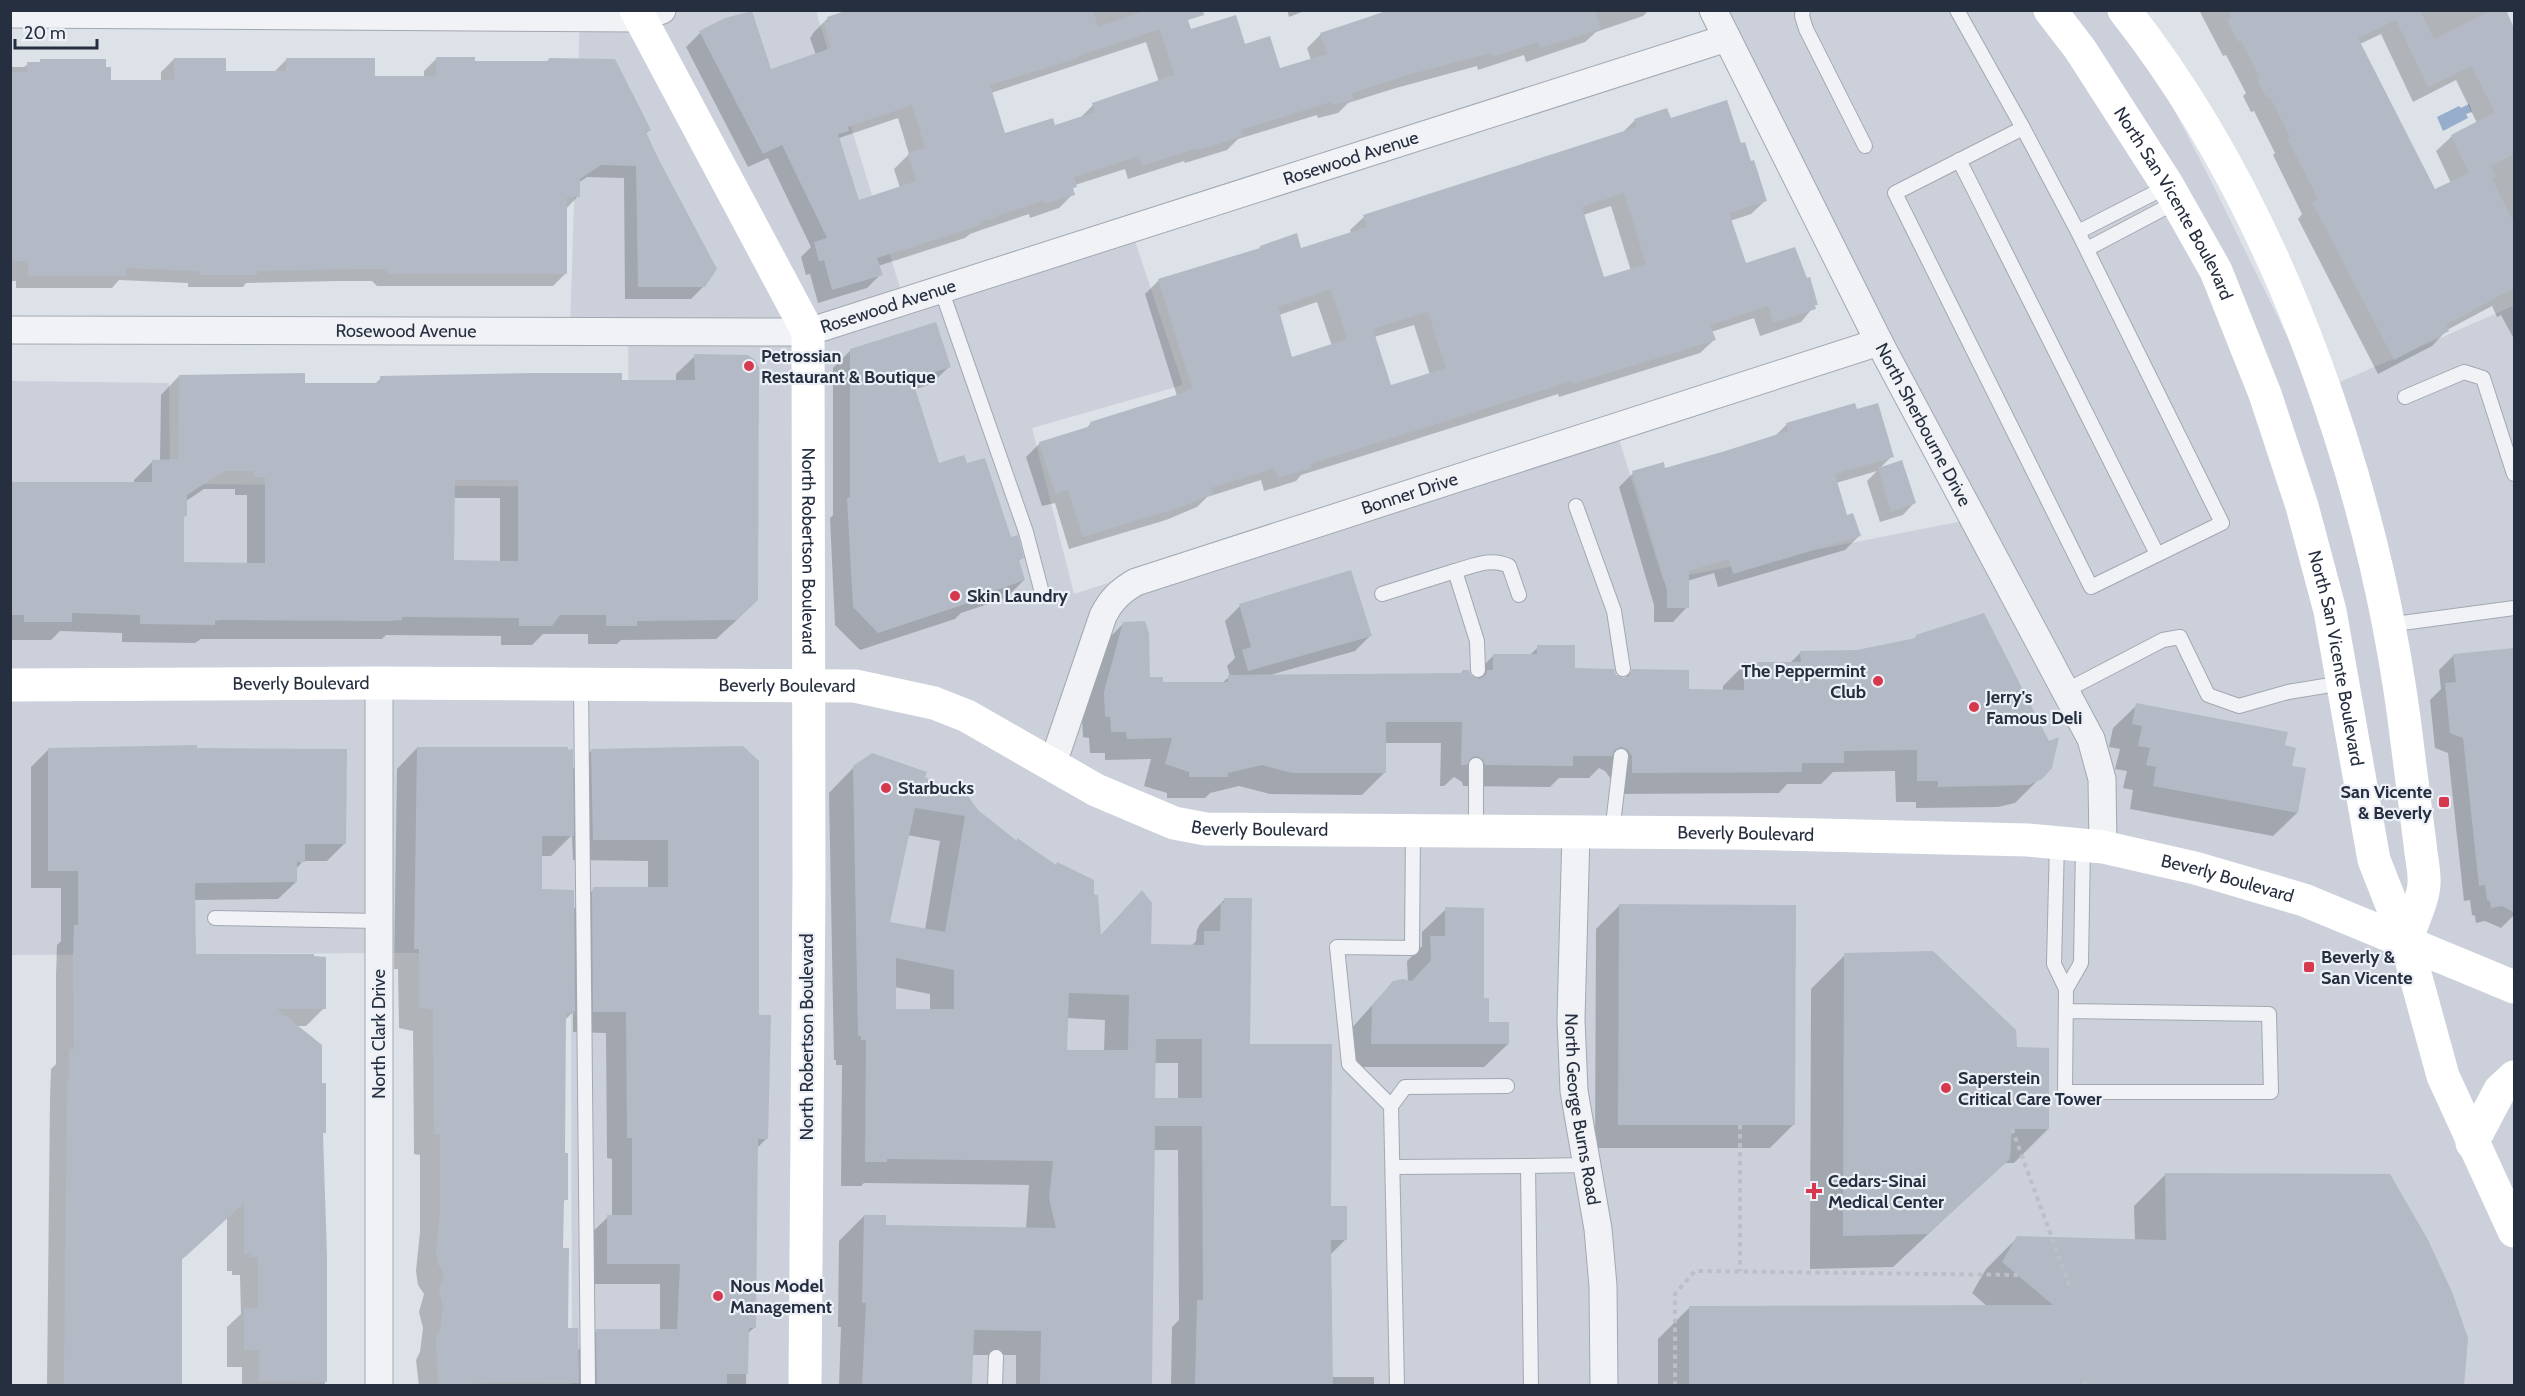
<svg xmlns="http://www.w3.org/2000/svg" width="2525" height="1396" viewBox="0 0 2525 1396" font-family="Cabin,sans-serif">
<rect width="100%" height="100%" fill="#dde1e8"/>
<!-- built -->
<path fill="#cbd0da" d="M580 11H816L903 298 1133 235 1183 385 1032 428 1074 594 1613 420 1663 580 1978 518 1723 11H2123L2212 183 2315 393 2513 306 2514 308V1385H572L571 952 11 955V381L169 383 170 484 629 487 628 329 570 330Z"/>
<!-- water -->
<path fill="#96aecb" d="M2469 104 2472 112 2466 114 2468 118 2443 131 2437 117 2459 106 2461 108Z"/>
<!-- shadow -->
<g fill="#0003" fill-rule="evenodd">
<path d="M854 10H1183L1190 31 1244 46 1279 70 1311 60 1307 48 1321 34 1389 10H1649L1643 16 1596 32 1585 42 1526 62 1524 55 1478 70 1477 66 1396 88 1348 103 1338 113 1318 118 1317 115 1238 139 1227 150 1185 163 1184 161 1128 179 1125 169 1075 185 1072 190 1073 194 1059 208 1030 218 1029 214 984 229 970 234 965 238 878 266 881 274 867 288 818 303 810 274 806 275 801 257 811 247 768 158 748 167 686 47 700 33 770 70 816 55 810 38 814 32 828 18ZM1146 42 1159 82 1093 105 1079 119 1055 127 1004 135 991 93ZM898 118 909 154 894 169 900 188 858 202 839 138Z"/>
<path d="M1287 10H1307L1289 17Z"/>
<path d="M2199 10H2504L2514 31V339L2501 315 2497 317 2492 306 2447 330 2432 346 2378 374 2298 219 2302 214 2273 155 2275 153 2254 111 2251 112 2243 96 2246 93 2226 55 2223 56ZM2381 34 2413 102 2456 80 2477 123 2452 136 2436 151 2451 183 2435 191 2360 44Z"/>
<path d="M174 59 224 73H273L286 60 373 78H424V71L436 59 474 63H546L549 59 650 130 645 134 704 286 691 299H625L624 178 587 177 578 183V196L566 209V273L553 286H377L372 281H340L246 283 243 287H188V283L119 280 112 288H16V281H10V67H24L28 64H38L41 61 105 69 109 81H161V72Z"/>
<path d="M1635 120H1670L1740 145 1765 201 1751 214 1730 221 1745 265 1816 304 1801 322 1760 336 1754 318 1711 332 1714 340 1700 353 1559 397 1558 394 1372 453 1301 475 1296 481 1264 491 1261 480 1207 497 1197 507 1166 520 1069 549 1055 503 1042 506 1026 457 1040 443 1085 430 1091 423 1177 396 1145 294 1158 281 1258 250 1260 247 1300 249 1351 233 1350 230 1364 217 1621 134ZM1611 206 1631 271 1603 279 1583 215ZM1317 302 1332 346 1291 358 1279 315ZM1414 325 1430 375 1390 387 1374 337Z"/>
<path d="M851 350 949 367 931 384 913 390 938 465 1010 539 1022 558 1018 562 1024 580 1006 598 961 613 955 619 860 650 835 625 830 518 833 515V368Z"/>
<path d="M695 356 738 619 716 639 621 640 617 644H588V634H543L532 645H501V636L386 635 382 639H201L195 643 122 642V633L60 631 51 640H10V484H134V480L153 461H160L161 395 179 376 303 384H375L381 378 676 382V374ZM204 489H235V495H247V564H182L183 518 186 515V501ZM453 498H500V562H452Z"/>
<path d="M1787 424 1892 456 1879 469 1914 503 1903 515 1880 522 1867 481 1877 471 1836 483 1846 516 1859 536 1845 550 1718 587 1714 573 1687 581V607L1673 622H1654V605L1619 487 1633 473 1664 470 1774 437Z"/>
<path d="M1240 606 1370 636 1355 651 1270 675 1460 674 1463 671 1472 677 1494 655 1529 656 1538 647 1573 670 1624 679 1632 671 1688 691H1723V686L1745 664 1790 663 1801 652 1857 651 1913 640 1917 636 2051 767 2015 803 1998 807 1916 808V802H1896L1895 771 1833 772 1821 784H1787L1779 793 1611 794V779L1605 771 1599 768 1589 778H1559L1550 787 1463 786 1462 782 1454 777 1444 786H1440L1441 743H1384V773L1362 795 1270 794 1239 786 1210 793 1205 798H1167V793L1144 786 1151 759 1105 760V753H1090L1089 738 1083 737 1082 717 1102 645 1124 623 1148 679 1162 684H1221L1230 676 1227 666 1235 658 1225 621Z"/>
<path d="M2512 649 2514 667V915L2501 928 2485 921 2476 923 2475 916 2472 915 2470 900 2464 901 2448 753 2435 748 2430 700 2441 689 2439 670 2454 655Z"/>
<path d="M2137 705 2284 747 2291 767 2297 813 2273 836 2130 809 2133 790 2123 788 2127 771 2115 769 2120 749 2109 747 2113 728Z"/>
<path d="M417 748 571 771 591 751 742 748 767 1138 756 1149 755 1327 747 1334 746 1386H419L416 1360 420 1352 423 1328 419 1312 424 1294 418 1285 416 1271 420 1232V1155L414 1154 413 1031 399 1028 398 969H394L397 769ZM572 835 573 860 648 861V888H595L573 910 540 891V856H551ZM573 1012V1032L606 1033 607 1158 612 1159V1217H608L587 1237V1284H660V1330H597L578 1350 567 1330 561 1250 562 1203 566 1199 564 1155V1021Z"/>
<path d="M49 749 345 843 327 861H303L296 869V882L278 899 194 900 195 955 324 1008 306 1026H297L321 1084 324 1132 322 1135 325 1257V1386H242V1367H227V1327L241 1314 240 1275H232V1271H227V1218L180 1261 182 1386H47L50 1099 51 1069 56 1064V976L57 945 61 941V888H31V767Z"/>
<path d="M854 767 923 778 977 811 1015 842 1018 840 1092 896 1100 936 1141 893 1150 945 1191 946 1196 941 1197 930 1200 924 1225 899 1249 1046 1345 1240 1330 1255 1332 1377H1374V1386H1171L1172 1327 1179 1320 1178 1150H1153L1150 1386H1016V1355H972L971 1386H839L841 1327H838L839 1241 864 1216 885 1226 1026 1229 1029 1185 864 1183 861 1186H841L842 1065H836V1060H834L829 793ZM907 835 940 841 925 930 888 923ZM894 987 930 994V1010L894 1011ZM1067 1018 1105 1020 1104 1052 1066 1051ZM1154 1063H1178V1099H1154Z"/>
<path d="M1619 906 1793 1125 1770 1148H1595L1596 929Z"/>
<path d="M1446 909 1482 1000 1487 1024 1508 1044 1484 1067H1348L1349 1031 1393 982H1408L1407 961 1422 946V932Z"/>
<path d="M1845 955 2016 1049 2048 1129 2014 1163H2004L1893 1267 1810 1269 1811 989Z"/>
<path d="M2165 1175 2463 1386H1658V1339L1689 1308 1988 1307 1972 1293 1986 1269 2017 1238 2135 1240 2134 1206Z"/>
</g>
<!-- building -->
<g fill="#b4bac5" fill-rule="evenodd">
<path d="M848 10H1093L1098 27 1148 10H1203L1204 15 1188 20 1191 29 1236 15 1245 44 1270 36 1280 68 1327 54 1320 33 1390 10H1595L1601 29 1540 48 1538 42 1492 57 1491 53 1411 74 1352 93 1354 100 1332 105 1331 102 1241 130 1243 136 1199 150 1198 148 1142 166 1139 156 1074 177 1077 187 1073 188 1075 195 1044 204 1043 201 996 216 997 218 980 221 981 225 877 258 883 275 832 290 824 260 819 261 814 242 827 238 782 145 763 154 699 31 725 18 752 11 771 69 831 48 824 22 829 21 827 17ZM1160 29 1174 75 1092 103 1095 112 1055 125 1053 118 1005 133 990 85 1079 58 1078 56ZM912 105 925 148 908 153 916 181 859 200 838 134 849 131 848 127Z"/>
<path d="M2228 10H2420L2434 39 2492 10H2506L2514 28V154L2491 166 2496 177 2492 179 2514 223V288L2446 325 2449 331 2394 360 2312 202 2318 199 2287 138 2290 137 2270 97 2267 98 2257 80 2260 78 2241 40 2238 42 2227 20 2231 18ZM2396 20 2428 87 2471 66 2495 112 2451 135 2469 173 2435 189 2358 38Z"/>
<path d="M436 57H475V61H549V58L615 59 651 130 646 132 658 158 717 269 705 287H638L636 166 601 165 580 179V197H567V274H390L385 269H354L257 271V275H200V271L126 268V276H28V261H10V72H27V62H40V59H106V67H111V80H174V58H226V71H286V58H375V76H436Z"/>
<path d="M1727 100 1741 143 1745 142 1751 161 1754 160 1767 201 1729 213 1746 263 1795 247 1807 278 1810 277 1818 305H1815L1816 309 1773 323 1768 306 1710 325 1716 340 1573 384 1572 381 1386 440 1310 464 1311 468 1278 478 1274 468 1211 488 1213 494 1181 507 1083 537 1068 490 1055 494 1039 442 1091 426 1090 422 1186 392V390L1192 388 1158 279 1260 248V246L1297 233 1301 248 1367 227 1363 215 1637 127 1634 119 1667 108 1671 118ZM1624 193 1646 264 1604 277 1582 207ZM1331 289 1347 339 1292 357 1278 307ZM1428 312 1446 368 1391 385 1373 329Z"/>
<path d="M936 322 951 367 912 379 939 463 964 455 967 463 985 458 1011 537 1018 535 1024 558 1019 560 1025 580 973 598 974 601 878 633 853 607 847 498 850 497V349Z"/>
<path d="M694 354 748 355 755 360 759 368 758 600 737 620 637 621V626H606V615H560L552 626H519V618L402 617V620L387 621 220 620 215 621V625L140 624V615L72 613V622H24V615H10V482H152V460L178 459 179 375 305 373V383H380V376L533 373H622V380H695ZM224 471H254V477H265V563L184 562V516H187V495ZM455 480H518V561L454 560Z"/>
<path d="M1855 403 1857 409 1878 403 1894 457 1835 474 1847 515 1853 513 1861 536 1733 574 1729 559 1689 571V608H1667V590L1632 471 1664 462 1665 468 1722 452 1788 431 1786 423Z"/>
<path d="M1902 460 1916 503 1891 512 1878 468Z"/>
<path d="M1351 570 1372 636 1248 671 1242 650 1251 647 1239 604Z"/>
<path d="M1984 613 2049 741 2059 737 2052 768 2042 779 2029 785 1938 787V781H1917V750L1844 751V763H1802V772L1632 773V756L1627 749 1621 747 1614 750 1612 756H1573V766L1485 765 1483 760 1477 756 1471 758 1467 765H1461L1462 722H1386V773H1292L1262 765 1228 773V777H1189V772L1165 764 1172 738 1127 739 1126 732H1111L1110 717 1105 716 1104 692 1123 622 1145 621 1149 633 1150 677H1163V682H1228V675L1462 673V670H1469L1471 675 1479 679 1486 675 1487 670H1493V654H1537V645H1575V668L1614 669 1616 675 1624 678 1629 676 1632 669 1689 670V689L1744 690V662H1801L1800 651 1857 650 1916 638V635Z"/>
<path d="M2514 648V912L2502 906 2491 908 2490 901 2487 900 2485 885 2479 886 2463 738 2450 733 2445 683 2456 682 2453 654Z"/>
<path d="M2136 703 2288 732 2285 745 2296 748 2292 766 2306 768 2298 813 2153 786 2156 767 2146 765 2150 748 2138 746 2142 726 2132 724Z"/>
<path d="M197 745V748L347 749 346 844H305V862H297V882L195 883 196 954H314V956L326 957V1009H277L322 1045V1083H326V1133H323L327 1257V1382L259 1381V1350H244V1308H258V1257H250V1254H244V1203L185 1257H182V1386H64L67 1080H69V1049H74L73 958 74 925H78V871H48V748Z"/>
<path d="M743 746 759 761V1015H771L768 1139H758L756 1328H749L748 1374H727V1386H597L596 1329H677L680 1264H607V1215H632V1138H627L626 1012H593L592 890 594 887H668V840H593L591 749Z"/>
<path d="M417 747H568V750L573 749 574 836H542V889L574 890 575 1012 566 1013 565 1153H568V1200H564L563 1248H569L568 1328H578L579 1383 492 1382 471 1384V1386L438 1385 436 1338 440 1330 443 1307 439 1290 444 1273 438 1264 436 1250 440 1211V1134H434L433 1010 419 1007V949H414Z"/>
<path d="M872 753 927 772 925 777 968 796 978 810 1017 841V838L1056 865 1057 862 1094 880V894L1098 895 1101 935 1142 890 1152 903 1151 944 1204 945V931H1220L1221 903H1224V898H1252L1250 1044H1332L1331 1206H1347V1240H1331L1333 1386H1195L1197 1300H1203L1202 1126H1155L1152 1386H1040L1041 1331 974 1330 972 1386H862L866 1303H862L864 1215H886V1225L1056 1228 1049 1198 1053 1161 887 1159V1162H865L866 1040H861V1036H858L853 766ZM915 808 965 816 945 932 890 922ZM896 958 954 970V1009H896ZM1069 993 1129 995 1128 1050H1067ZM1156 1039H1202V1098H1155Z"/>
<path d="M1619 904 1796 905 1795 1125H1618Z"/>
<path d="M1445 907 1484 908V998H1489V1022H1509V1044H1371L1372 1006 1393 981 1402 979 1412 981 1431 960 1430 936H1445Z"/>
<path d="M1933 951 2016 1030 2017 1047 2049 1048V1129H2012L2010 1159 1928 1234 1843 1236 1844 953Z"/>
<path d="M2165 1173 2390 1174 2428 1240 2452 1292 2468 1338 2464 1386H1689V1306L2053 1305 2002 1262 2017 1236 2166 1240Z"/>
</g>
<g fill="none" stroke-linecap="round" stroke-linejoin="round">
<defs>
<g id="lane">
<path d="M1803 10 1802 16 1806 29 1865 146"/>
<path d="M1957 10 2023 128"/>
<path d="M2023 128 2078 232 2222 523 2091 587 1895 193Z"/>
<path d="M1959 160 2157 554"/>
<path d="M2078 232 2168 186"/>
<path d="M2087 249 2176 202"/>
<path d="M941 289 1026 532 1041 589"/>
<path d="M2405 397 2464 372 2483 378 2514 474"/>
<path d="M1576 506 1614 611 1623 669"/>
<path d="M1455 571C1473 566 1491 557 1509 566L1519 595"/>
<path d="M1382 594 1455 571 1477 641 1478 670"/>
<path d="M2387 625 2514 608"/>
<path d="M581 684 588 1386"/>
<path d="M2065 691 2163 640 2180 637 2208 695 2239 706 2288 692 2343 683"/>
<path d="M1476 831V765"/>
<path d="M1612 833 1621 756"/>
<path d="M2057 842 2054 964 2066 989 2065 1092H2271L2269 1014 2066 1011"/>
<path d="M215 918 379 921"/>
<path d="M2066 989 2081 963 2083 845"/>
<path d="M1391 1106 1405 1087 1507 1086"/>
<path d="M1393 1167 1528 1166"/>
<path d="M995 1386 996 1357"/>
<path d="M1397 1386 1391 1106 1349 1064 1337 947 1412 948 1413 831"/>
<path d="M1531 1386 1528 1166 1587 1165"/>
</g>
<g id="street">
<path id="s1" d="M1713 10 1879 342 2091 739 2102 779 2103 847"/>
<path d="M10 14 640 18 662 10"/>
<path id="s2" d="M10 330 808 332 1727 38"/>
<path d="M379 683V1386"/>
<path id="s3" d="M1052 766 1103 616C1111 600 1120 591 1136 582L1879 342"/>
<path id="s4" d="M1576 832 1571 1020 1574 1091 1598 1229 1603 1286 1604 1386"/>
</g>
</defs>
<!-- lane casing -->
<use href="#lane" stroke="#a2a8b2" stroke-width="16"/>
<!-- street casing -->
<use href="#street" stroke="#a2a8b2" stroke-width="29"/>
<!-- path -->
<g stroke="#bbbfc7" stroke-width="4" stroke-dasharray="4.5 4.5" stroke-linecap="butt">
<path d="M1740 1125V1271"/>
<path d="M2012 1129 2070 1287"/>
<path d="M1675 1386V1294L1695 1271 2019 1275"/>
<path d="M2085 1386V1380"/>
</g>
<!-- lane -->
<use href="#lane" stroke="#f0f2f6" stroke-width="14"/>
<!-- street -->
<use href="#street" stroke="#f0f2f6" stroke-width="27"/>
<!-- secondary -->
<g stroke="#fff" stroke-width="33">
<path id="s5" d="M636 10 808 332 809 878 805 1386"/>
<path id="s6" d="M2050 10 2080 49 2168 186 2216 271 2265 394 2302 506 2330 611 2374 860 2406 941 2443 1076 2514 1231"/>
<path d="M2124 10C2282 210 2379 498 2408 750 2412 781 2416 813 2420 844 2421 857 2425 872 2424 884 2423 901 2411 925 2406 941"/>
<path id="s7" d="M10 685 379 683 855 686 934 703 967 716 1096 790 1174 823 1206 829 1733 833 2028 840 2103 847 2195 868 2304 900 2514 987"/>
<path d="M2472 1143 2500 1090 2514 1077"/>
</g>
</g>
<!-- markers -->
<g fill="#d6394e" stroke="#edf0f6" stroke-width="2">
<circle cx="749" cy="366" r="6"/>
<circle cx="955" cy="596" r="6"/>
<circle cx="1878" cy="681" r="6"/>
<circle cx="1974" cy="707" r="6"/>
<circle cx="886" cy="788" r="6"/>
<rect x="2438" y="796" width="12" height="12" rx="3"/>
<rect x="2303" y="961" width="12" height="12" rx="3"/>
<circle cx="1946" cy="1088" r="6"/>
<path d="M1811 1182h6v6h6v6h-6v6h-6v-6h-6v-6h6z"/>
<circle cx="718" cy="1296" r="6"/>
</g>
<g text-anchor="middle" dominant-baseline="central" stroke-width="4.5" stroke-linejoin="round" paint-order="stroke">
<!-- street labels -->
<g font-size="18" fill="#262f40" stroke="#edf0f6">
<text stroke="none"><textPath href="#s2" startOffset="1368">Rosewood Avenue</textPath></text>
<text stroke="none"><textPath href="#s6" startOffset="230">North San Vicente Boulevard</textPath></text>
<text stroke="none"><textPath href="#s2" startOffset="882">Rosewood Avenue</textPath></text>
<text stroke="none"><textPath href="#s2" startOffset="396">Rosewood Avenue</textPath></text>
<text stroke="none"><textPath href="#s1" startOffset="465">North Sherbourne Drive</textPath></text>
<text stroke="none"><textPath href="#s3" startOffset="494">Bonner Drive</textPath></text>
<text stroke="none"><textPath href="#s5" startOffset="584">North Robertson Boulevard</textPath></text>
<text stroke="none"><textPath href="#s6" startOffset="716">North San Vicente Boulevard</textPath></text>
<text stroke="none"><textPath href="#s7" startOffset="291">Beverly Boulevard</textPath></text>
<text stroke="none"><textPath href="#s7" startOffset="777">Beverly Boulevard</textPath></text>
<text stroke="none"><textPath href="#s7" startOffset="1281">Beverly Boulevard</textPath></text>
<text stroke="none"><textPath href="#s7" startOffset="1767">Beverly Boulevard</textPath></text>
<text stroke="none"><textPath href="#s7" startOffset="2253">Beverly Boulevard</textPath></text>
<text transform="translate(379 1034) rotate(-90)">North Clark Drive</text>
<text transform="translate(807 1037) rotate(-90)">North Robertson Boulevard</text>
<text stroke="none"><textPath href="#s4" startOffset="278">North George Burns Road</textPath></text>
</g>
<!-- poi labels -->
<g font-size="18" font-weight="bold" fill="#262f40" stroke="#edf0f6" text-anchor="start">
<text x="761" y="356">Petrossian<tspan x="761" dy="21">Restaurant &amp; Boutique</tspan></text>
<text x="967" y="596">Skin Laundry</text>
<text x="1866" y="671" text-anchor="end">The Peppermint<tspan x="1866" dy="21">Club</tspan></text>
<text x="1986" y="697">Jerry's<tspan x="1986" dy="21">Famous Deli</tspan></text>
<text x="898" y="788">Starbucks</text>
<text x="2432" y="792" text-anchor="end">San Vicente<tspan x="2432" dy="21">&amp; Beverly</tspan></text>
<text x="2321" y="957">Beverly &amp;<tspan x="2321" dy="21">San Vicente</tspan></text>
<text x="1958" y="1078">Saperstein<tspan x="1958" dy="21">Critical Care Tower</tspan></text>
<text x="1828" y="1181">Cedars-Sinai<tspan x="1828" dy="21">Medical Center</tspan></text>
<text x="730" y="1286">Nous Model<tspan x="730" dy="21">Management</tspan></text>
</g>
</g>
<!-- border -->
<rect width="2525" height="1396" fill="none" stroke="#262f40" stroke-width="24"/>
<!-- scale -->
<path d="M15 39v9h82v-9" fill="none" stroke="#262f40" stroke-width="3"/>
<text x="24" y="39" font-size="18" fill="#262f40" stroke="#edf0f6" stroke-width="4.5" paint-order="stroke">20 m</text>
</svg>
